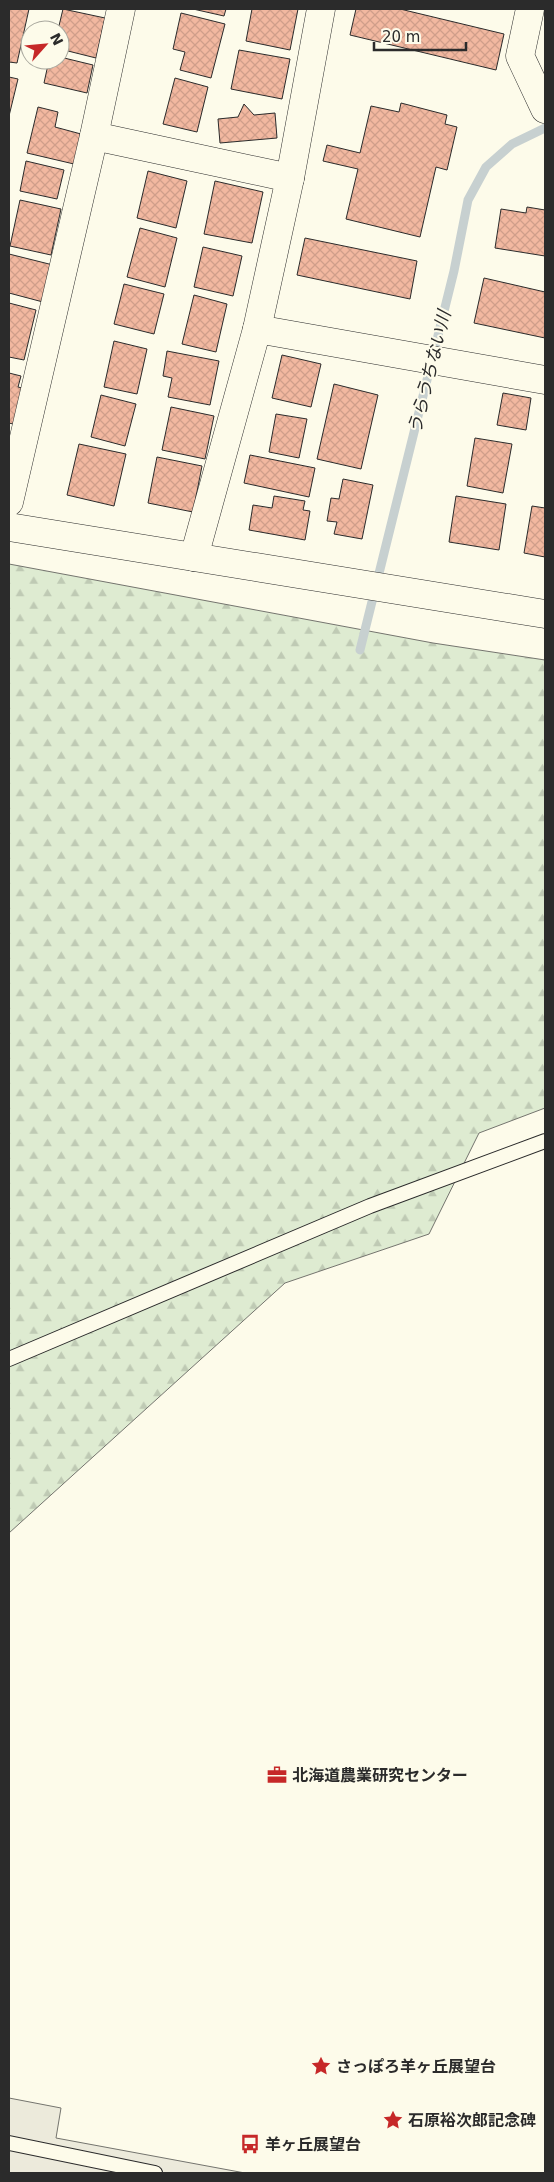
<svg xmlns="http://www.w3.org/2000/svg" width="554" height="2182" viewBox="0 0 554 2182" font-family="'DejaVu Sans','Noto Sans JP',sans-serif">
<defs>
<pattern id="forest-firs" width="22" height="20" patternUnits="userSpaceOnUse" patternTransform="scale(1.25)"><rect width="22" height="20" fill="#deebd1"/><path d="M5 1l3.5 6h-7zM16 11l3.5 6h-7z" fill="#bfcab4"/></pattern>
<pattern id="building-cross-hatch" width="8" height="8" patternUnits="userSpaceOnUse" patternTransform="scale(1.25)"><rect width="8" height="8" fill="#f2b8a0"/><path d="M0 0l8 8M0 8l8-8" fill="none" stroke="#d09e8a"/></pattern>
</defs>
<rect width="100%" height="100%" fill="#fdfbea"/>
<!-- forest -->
<path fill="url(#forest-firs)" stroke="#74746e" d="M9 564 433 643 545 660V1108L479 1133 429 1234 285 1283 9 1533Z"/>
<!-- parking -->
<path fill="#eceadb" stroke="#74746e" d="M9 2098 61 2108 56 2138 245 2173H9Z"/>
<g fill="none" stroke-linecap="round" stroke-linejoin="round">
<!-- stream -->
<path stroke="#c7d0d0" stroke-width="9" d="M360 650 454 271 468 200 486 167 512 144 545 128"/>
</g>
<!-- building -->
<g fill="url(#building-cross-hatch)" stroke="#2b2b2b">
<path d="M9 9H29L17 63 9 62Z"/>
<path d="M63 9 105 18 96 58 60 49V30H58Z"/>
<path d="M193 9H226L224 16Z"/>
<path d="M252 9H298L290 50 246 41Z"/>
<path d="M356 9H400L504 34 496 70 350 35Z"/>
<path d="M181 13 225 24 211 78 180 70 185 52 173 49Z"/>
<path d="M239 50 290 59 282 99 231 89Z"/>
<path d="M60 57 93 65 87 93 44 83 49 60H60Z"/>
<path d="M9 77 18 79 9 116Z"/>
<path d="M175 78 208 87 197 132 163 124Z"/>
<path d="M401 103 447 115 445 124 457 127 447 170 436 167 420 237 346 219 358 169 323 161 327 145 360 153 371 106 399 112Z"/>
<path d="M244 104 254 115 275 113 277 138 220 143 218 119 238 117Z"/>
<path d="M38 107 58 112 55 127 81 134 74 164 27 153Z"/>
<path d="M26 161 64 170 57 199 20 191Z"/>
<path d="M148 171 187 181 176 228 137 218Z"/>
<path d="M215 181 263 192 252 243 204 234Z"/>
<path d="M20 200 61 209 51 255 10 246Z"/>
<path d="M527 207 545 210V256L495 248 501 209 526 213Z"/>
<path d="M140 228 177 238 165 287 127 277Z"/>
<path d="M305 238 417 261 410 299 297 275Z"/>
<path d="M203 247 242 256 233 296 194 287Z"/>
<path d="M9 254 53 265 43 302 9 293Z"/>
<path d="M484 278 545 292V338L474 323Z"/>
<path d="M124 284 164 294 154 334 114 324Z"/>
<path d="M194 295 227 304 216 352 182 344Z"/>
<path d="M9 303 36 310 24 360 9 357Z"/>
<path d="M114 341 147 349 137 394 104 387Z"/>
<path d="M167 351 219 361 210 405 168 397 172 378 163 376Z"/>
<path d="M282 355 321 364 311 407 272 398Z"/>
<path d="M9 373 21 376 18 387 26 389 17 425 9 423Z"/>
<path d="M334 384 378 395 361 469 317 459Z"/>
<path d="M503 393 531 398 526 430 497 425Z"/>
<path d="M101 395 136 404 125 446 91 437Z"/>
<path d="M171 407 214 416 205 459 162 450Z"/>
<path d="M276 414 307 419 299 458 269 452Z"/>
<path d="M475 438 512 444 503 493 467 486Z"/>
<path d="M79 444 126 454 114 506 67 495Z"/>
<path d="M250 455 315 468 309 497 244 483Z"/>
<path d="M157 457 202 466 193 512 148 503Z"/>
<path d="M343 479 373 485 362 539 334 534 337 522 327 521 331 498 339 499Z"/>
<path d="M274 496 305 501 303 510 310 511 305 540 249 530 253 505 272 508Z"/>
<path d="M456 496 506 504 499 550 449 542Z"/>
<path d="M532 506 545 508V557L524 553Z"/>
</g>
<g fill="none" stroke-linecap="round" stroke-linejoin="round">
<defs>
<g id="lane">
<path d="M9 1359 370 1206 545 1141"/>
<path d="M9 2143 155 2173"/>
</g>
<g id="street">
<path d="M530 9 520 56 545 109"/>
<path d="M94 136 290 178"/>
<path d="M257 329 545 380"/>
<path d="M9 502 94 136 121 9"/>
<path d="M9 527 545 614"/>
<path d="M194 557 257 329 290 178 321 9"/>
</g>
</defs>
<!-- lane casing -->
<use href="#lane" stroke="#2b2b2b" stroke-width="16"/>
<!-- street casing -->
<use href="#street" stroke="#2b2b2b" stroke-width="29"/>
<!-- lane -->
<use href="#lane" stroke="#fdfbea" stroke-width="14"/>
<!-- street -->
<use href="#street" stroke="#fdfbea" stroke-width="28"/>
</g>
<!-- icons -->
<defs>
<symbol id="office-bare" viewBox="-9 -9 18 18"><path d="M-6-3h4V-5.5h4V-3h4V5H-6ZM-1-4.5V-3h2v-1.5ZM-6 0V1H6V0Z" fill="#c62828" stroke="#fdfbea" stroke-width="2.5" paint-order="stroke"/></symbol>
<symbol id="sight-bare" viewBox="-9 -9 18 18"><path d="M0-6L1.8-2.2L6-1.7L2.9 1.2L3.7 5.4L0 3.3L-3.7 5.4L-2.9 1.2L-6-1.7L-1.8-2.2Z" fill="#c62828" stroke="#fdfbea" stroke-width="2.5" paint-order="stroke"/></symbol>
<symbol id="bus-bare" viewBox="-9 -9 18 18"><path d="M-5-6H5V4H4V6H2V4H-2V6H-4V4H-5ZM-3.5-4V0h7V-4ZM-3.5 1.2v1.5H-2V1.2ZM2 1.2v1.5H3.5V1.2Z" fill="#c62828" stroke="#fdfbea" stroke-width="2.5" paint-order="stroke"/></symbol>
</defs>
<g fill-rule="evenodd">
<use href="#office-bare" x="263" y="1761" width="28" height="28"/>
<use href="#sight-bare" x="307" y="2052" width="28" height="28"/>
<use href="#sight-bare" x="379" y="2106" width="28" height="28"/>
<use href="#bus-bare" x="236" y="2130" width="28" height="28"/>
</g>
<g text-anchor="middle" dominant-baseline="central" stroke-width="4" stroke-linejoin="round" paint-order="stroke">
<!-- poi labels -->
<g font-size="16" font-weight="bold" fill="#2b2b2b" stroke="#fdfbea" text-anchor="start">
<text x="292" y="1775">北海道農業研究センター</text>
<text x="336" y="2066">さっぽろ羊ヶ丘展望台</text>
<text x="408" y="2120">石原裕次郎記念碑</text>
<text x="265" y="2144">羊ヶ丘展望台</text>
</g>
<!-- water labels -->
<g font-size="18" font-style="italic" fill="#2b2b2b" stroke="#fdfbea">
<text transform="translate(429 372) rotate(-76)">うらうちない川</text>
</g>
</g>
<!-- border -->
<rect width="554" height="2182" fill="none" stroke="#2b2b2b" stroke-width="20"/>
<!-- north arrow -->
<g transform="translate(45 45) rotate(63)"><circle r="24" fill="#fdfbea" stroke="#a9a89e"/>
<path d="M0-4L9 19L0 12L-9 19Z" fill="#c62828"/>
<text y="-8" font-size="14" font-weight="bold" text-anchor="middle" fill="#2b2b2b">N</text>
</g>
<!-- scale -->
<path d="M374 42v8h92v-8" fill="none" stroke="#2b2b2b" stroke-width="2.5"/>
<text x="382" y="42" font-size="15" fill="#2b2b2b" stroke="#fdfbea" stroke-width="4" paint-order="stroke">20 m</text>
</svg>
